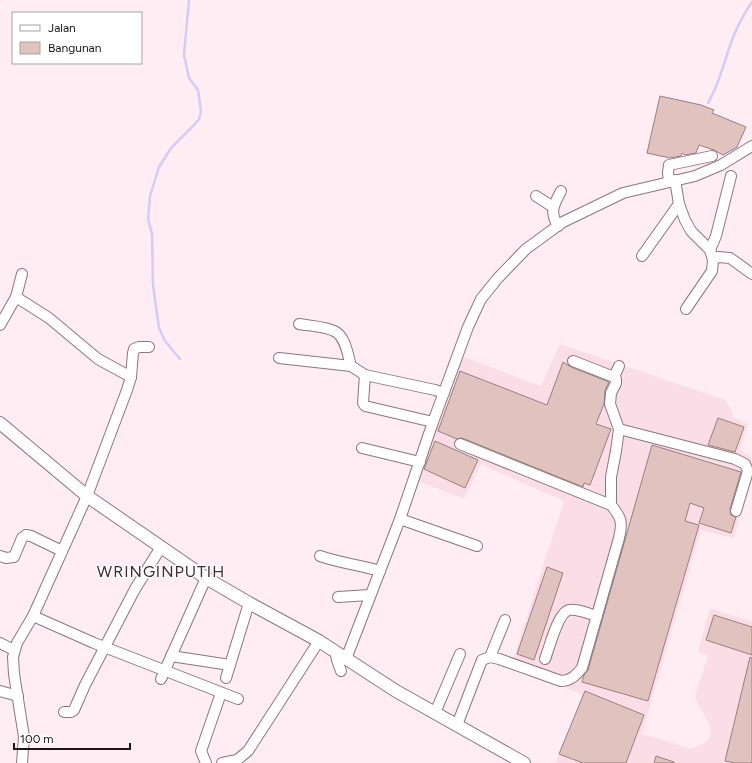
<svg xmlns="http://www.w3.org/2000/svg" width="752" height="763" viewBox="0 0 752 763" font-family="Figtree,sans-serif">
<rect width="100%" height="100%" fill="#ffedf3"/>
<!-- built -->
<path fill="#fadde7" d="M560 344 725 400 731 409 733 417 748 424 740 450 752 458V473L734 538 701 530 642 734 692 749 704 743 709 738 711 731 710 725 696 700V693L708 655 698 652 710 608 752 622V763H556L583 695 553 682 511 666 564 501 481 464 464 499 416 480 463 357 541 386Z"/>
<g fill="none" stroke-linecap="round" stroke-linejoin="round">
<!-- stream -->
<g stroke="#d3cbf9" stroke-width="2.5">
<path d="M708 103C719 85 723 65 730 46 735 30 743 15 752 2"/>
<path d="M180 359 165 341 159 328 153 285 152 234 148 219 150 196 159 167 171 148 195 124 199 119 201 112 198 90 189 78 184 55 189 0"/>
</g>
</g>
<!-- building -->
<g fill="#e0c3bf" stroke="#9a7f7c">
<path d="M660 96 701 105 714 110 712 113 746 127 737 147 723 155 714 150 699 145 696 153 685 155 682 153 681 156 670 158 647 153Z"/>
<path d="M563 362 571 367 609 382 605 390 604 404 596 424 611 429 590 485 584 483 583 487 462 438 457 439 438 431 460 371 547 405Z"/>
<path d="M718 418 744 427 735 452 708 445Z"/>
<path d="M435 441 478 460 465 488 424 469Z"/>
<path d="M652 445 741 472 730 509 731 515 736 517 731 533 699 523 704 508 690 503 685 521 699 525 648 701 582 682 584 675 588 670Z"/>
<path d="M547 567 563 573 534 660 517 654Z"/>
<path d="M714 615 752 627V655L706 640Z"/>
<path d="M750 657 752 658V763H735L725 761Z"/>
<path d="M585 691 644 715 626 763H583L559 754Z"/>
<path d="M656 756 674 762V763H654Z"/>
</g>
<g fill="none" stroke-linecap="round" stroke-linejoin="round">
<defs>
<g id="minor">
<path d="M675 180 679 204 685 220 691 231 710 250 713 260 712 271 686 309"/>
<path d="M669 182 668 173 669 165 712 156"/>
<path d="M536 196 553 207"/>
<path d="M558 226C549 211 554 205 561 191"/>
<path d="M710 250 716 236 731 176"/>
<path d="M642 256 679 204"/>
<path d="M713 260 718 257 730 258 752 274"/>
<path d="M16 297 22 274"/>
<path d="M299 324C310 326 326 326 336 332 346 338 348 356 351 366"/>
<path d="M0 325 16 297 49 318 98 359 131 377 127 390 87 496 33 616 17 643 13 657 14 674 24 737 22 763"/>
<path d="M279 358 351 366 365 375 435 390 444 393"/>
<path d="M573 361 614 377 616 379V383L611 393 610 404 619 429 616 451 611 477V505"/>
<path d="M365 375 363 403 365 406 433 422"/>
<path d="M131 377 133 353 134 349 139 347H149"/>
<path d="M614 377 619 366"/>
<path d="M619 429 735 459 745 464 748 471 736 511"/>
<path d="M362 448 420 462"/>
<path d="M400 519 477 546"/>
<path d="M0 556 6 558 14 557 22 538 26 535 31 536 62 551"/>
<path d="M320 556C340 563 360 565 380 571"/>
<path d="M338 597 370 595"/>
<path d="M33 616 94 643 238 699"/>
<path d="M0 643 14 650"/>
<path d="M338 654 336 655 337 660 341 671"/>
<path d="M171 656 230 665"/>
<path d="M490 657 505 620"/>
<path d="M346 659 400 519 433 422 468 327 481 299 498 278 526 249 563 222 623 193 695 176 721 165 752 146"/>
<path d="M545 659C549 649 558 612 569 610 577 608 589 614 597 616"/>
<path d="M226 678 249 603"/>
<path d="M161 679 206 578"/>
<path d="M0 691 18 696"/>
<path d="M64 712H71L74 710 85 685 135 589 161 547"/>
<path d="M435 713 460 654"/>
<path d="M457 725 482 660 490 657 499 659 561 681C571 681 576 675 582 668L619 538C623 522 621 517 611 505L460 444"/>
<path d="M206 763 201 751 221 693"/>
<path d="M222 763 237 760 248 751 319 641"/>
</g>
<path id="major" d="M0 423 87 496 206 578 249 603 319 641 396 691 524 763"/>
</defs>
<!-- minor casing -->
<use href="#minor" stroke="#8e757e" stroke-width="12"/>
<!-- major casing -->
<use href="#major" stroke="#8e757e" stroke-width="14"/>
<!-- minor -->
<use href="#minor" stroke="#fff" stroke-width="10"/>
<!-- major -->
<use href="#major" stroke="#fff" stroke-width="12"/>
</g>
<g text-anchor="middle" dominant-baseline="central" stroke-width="3" stroke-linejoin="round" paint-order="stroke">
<!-- quarter labels -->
<g font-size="16" letter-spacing="1" fill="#402b32" stroke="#fff">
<text x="161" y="571">WRINGINPUTIH</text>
</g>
</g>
<!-- legend -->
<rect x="12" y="12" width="130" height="52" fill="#ffffff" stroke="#a5a1a2"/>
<rect x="20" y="25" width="20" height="6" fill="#ffffff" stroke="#a5a1a2"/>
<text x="48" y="32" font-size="12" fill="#1d1417">Jalan</text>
<rect x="20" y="42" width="20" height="12" fill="#e0c3bf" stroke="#a5a1a2"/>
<text x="48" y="52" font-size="12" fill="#1d1417">Bangunan</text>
<!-- scale -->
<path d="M14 743v6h116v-6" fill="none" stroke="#1d1417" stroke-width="2"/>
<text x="20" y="743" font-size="12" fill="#1d1417" stroke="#ffffff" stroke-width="3" paint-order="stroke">100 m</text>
</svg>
